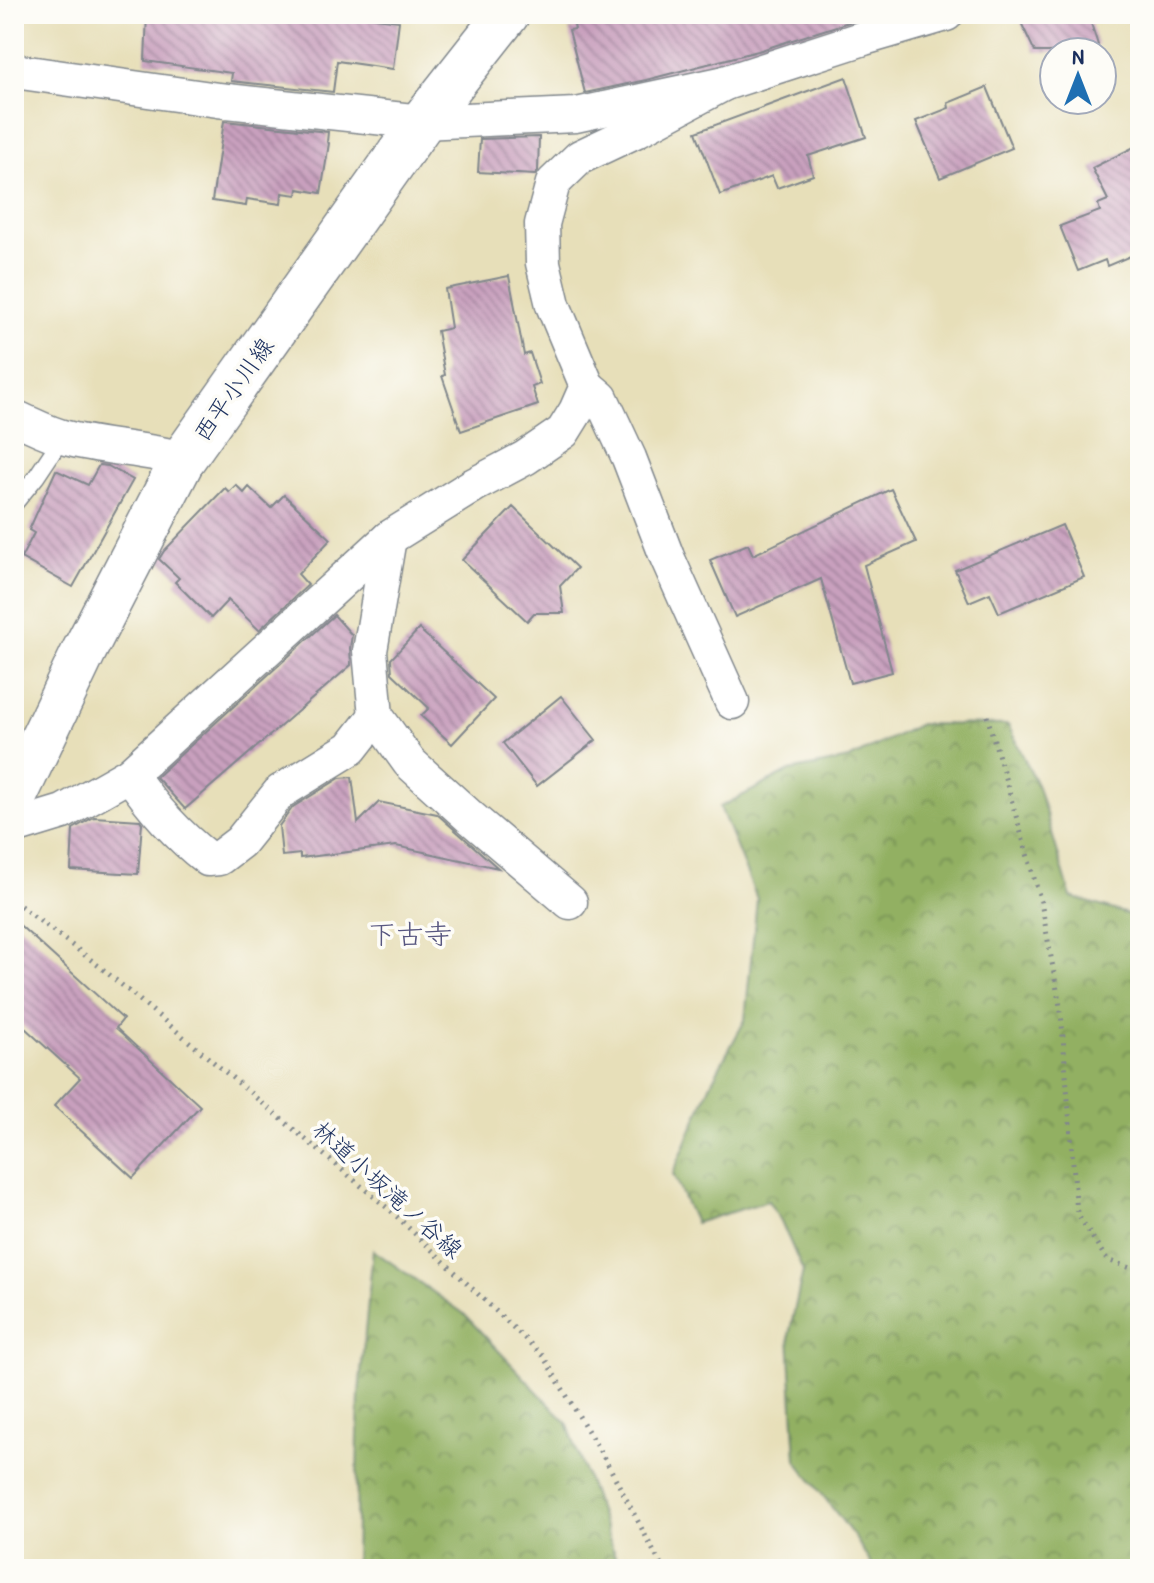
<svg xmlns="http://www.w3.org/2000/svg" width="1154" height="1583" viewBox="0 0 1154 1583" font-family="'Patrick Hand','Klee One',sans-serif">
<defs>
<pattern id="forest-crowns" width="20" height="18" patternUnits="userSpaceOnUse" patternTransform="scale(2)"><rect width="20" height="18" fill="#92b062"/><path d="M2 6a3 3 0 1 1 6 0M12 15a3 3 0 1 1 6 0" fill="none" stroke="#769054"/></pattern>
<pattern id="building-back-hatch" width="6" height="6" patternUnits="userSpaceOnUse" patternTransform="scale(2)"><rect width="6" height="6" fill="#c9a0be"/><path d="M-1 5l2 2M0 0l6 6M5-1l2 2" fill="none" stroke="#a2839e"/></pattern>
</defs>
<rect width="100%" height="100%" fill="#fdfcf7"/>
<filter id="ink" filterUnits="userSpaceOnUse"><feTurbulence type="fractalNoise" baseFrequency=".0125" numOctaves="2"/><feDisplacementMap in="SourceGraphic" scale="16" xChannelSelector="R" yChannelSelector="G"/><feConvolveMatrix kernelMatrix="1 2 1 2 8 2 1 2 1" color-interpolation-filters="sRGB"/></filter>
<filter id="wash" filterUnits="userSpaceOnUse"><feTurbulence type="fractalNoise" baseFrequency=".006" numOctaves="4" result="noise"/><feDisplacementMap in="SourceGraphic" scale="32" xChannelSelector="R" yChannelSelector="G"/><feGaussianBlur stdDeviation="1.8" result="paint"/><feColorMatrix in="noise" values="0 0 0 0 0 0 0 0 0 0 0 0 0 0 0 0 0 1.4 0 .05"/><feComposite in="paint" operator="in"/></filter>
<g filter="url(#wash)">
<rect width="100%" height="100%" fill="#e7dfb9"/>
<!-- forest -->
<g fill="url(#forest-crowns)" stroke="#567060" stroke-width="2">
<path d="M920 724 1008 725 1038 787 1071 897 1140 918V1569H874L856 1539 796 1460 789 1335 803 1271 781 1221 768 1201 695 1223 673 1174 711 1083 745 1020 757 899 720 807 790 771 849 759Z"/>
<path d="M373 1250 463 1313 567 1423 617 1561 616 1569H351L355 1561 359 1393Z"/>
</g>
<g id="blocks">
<!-- building -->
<g fill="url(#building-back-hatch)">
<path d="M147 14H345L399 21 393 69 337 61 333 92 231 81 232 73 145 61Z"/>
<path d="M571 14H855V20L758 51 646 80 585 93 569 30 575 29Z"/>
<path d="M1017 14H1088L1098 45 1074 52H1035Z"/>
<path d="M846 77 866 137 808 156 813 175 777 188 772 176 720 195 696 132Z"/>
<path d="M987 87 1012 148 940 178 916 121 949 108 948 103Z"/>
<path d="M224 121 328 132 327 142 329 143 321 193 298 189 297 195 282 193 281 204 247 199 246 206 212 201Z"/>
<path d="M539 137 538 171 535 175 478 172 480 139Z"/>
<path d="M1140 144V265L1135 254 1107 266 1105 260 1078 271 1060 226 1100 211 1098 204 1108 200 1092 168Z"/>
<path d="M509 276 524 355 530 353 540 384 532 387 538 405 461 431 442 376 445 375 437 331 451 328 445 289Z"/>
<path d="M99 465 108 466 133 480 73 587 21 558 34 533 29 530 56 470 88 485Z"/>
<path d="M236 485 244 493 249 487 271 508 284 495 331 539 298 574 308 585 259 630 228 600 211 618 175 582 179 578 159 559 164 551 225 488 229 492Z"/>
<path d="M891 489 916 542 864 565 892 672 850 683 821 579 735 617 710 560 748 544 753 555Z"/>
<path d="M513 507 577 568 560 586 564 613H534L527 621 462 560Z"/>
<path d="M1062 525 1084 577 999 613 990 593 969 602 955 570Z"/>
<path d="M334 615 352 635 350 648 351 665 185 809 156 777Z"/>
<path d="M419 629 494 699 452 744 421 716 429 708 392 673 391 659Z"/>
<path d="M561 696 596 740 537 786 503 743Z"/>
<path d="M352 777 358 823 379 802 437 814 498 868 396 846 300 858V854L282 856 279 826 293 807 340 778Z"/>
<path d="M94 817 140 820 142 823 138 874 71 870 73 829Z"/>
<path d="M14 920 123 1019 116 1028 200 1106 133 1178 54 1106 80 1078 14 1018Z"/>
</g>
</g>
</g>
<g filter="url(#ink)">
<use href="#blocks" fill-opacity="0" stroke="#81878c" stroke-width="2"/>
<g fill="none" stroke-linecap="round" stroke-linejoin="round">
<defs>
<g id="lane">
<path d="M1136 14 1140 23"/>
<path d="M14 504 36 477 62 438"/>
</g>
<g id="street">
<path d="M14 71 218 100 422 122 576 115 725 83 864 38 946 14"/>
<path d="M587 386 601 398 629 458 667 557 732 702"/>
<path d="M14 417C31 424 48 434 66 438 105 448 145 449 183 459"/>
<path d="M389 538 370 651 376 716 409 762 470 817 570 902"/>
<path d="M130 774C152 807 177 835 208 859L219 858 240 842 280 792 351 748 376 716"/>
<path d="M14 827 63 812 130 774 389 538 474 485 525 458 563 432 576 411 587 386 553 305 543 263 542 224 553 183 580 157 635 131 725 83"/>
</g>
<path id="secondary" d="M14 798 84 651 183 459 422 122 507 14"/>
</defs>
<!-- lane casing -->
<use href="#lane" stroke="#81878c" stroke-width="19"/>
<!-- street casing -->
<use href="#street" stroke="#81878c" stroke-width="37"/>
<!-- secondary casing -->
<use href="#secondary" stroke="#81878c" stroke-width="47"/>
<!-- path -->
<g stroke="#81878c" stroke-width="5" stroke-dasharray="2 6" stroke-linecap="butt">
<path d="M987 716 1041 902 1061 1012 1077 1213 1107 1260 1140 1271"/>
<path d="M14 901 99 966 391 1211 543 1356 610 1468 663 1569"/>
</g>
<!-- lane -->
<use href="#lane" stroke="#fff" stroke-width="16"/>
<!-- street -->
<use href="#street" stroke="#fff" stroke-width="34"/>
<!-- secondary -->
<use href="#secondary" stroke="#fff" stroke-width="44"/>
</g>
</g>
<g text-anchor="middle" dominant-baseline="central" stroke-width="7" stroke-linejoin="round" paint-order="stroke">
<!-- street labels -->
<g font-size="24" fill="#1b2f5e" stroke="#fdfcf7">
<text transform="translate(233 389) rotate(-55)">西平小川線</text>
<text transform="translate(388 1189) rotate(42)">林道小坂滝ノ谷線</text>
</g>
<!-- quarter labels -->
<g font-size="28" fill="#585780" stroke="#fdfcf7">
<text x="410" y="934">下古寺</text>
</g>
</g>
<!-- margin -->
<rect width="1154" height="1583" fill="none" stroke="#fdfcf7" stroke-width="48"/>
<!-- north arrow -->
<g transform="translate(1078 76)"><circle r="38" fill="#fdfcf7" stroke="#a3aaba" stroke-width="2"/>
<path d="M0-6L14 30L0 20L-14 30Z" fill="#1f6fb2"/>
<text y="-12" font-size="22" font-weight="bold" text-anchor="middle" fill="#1b2f5e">N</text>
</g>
</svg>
